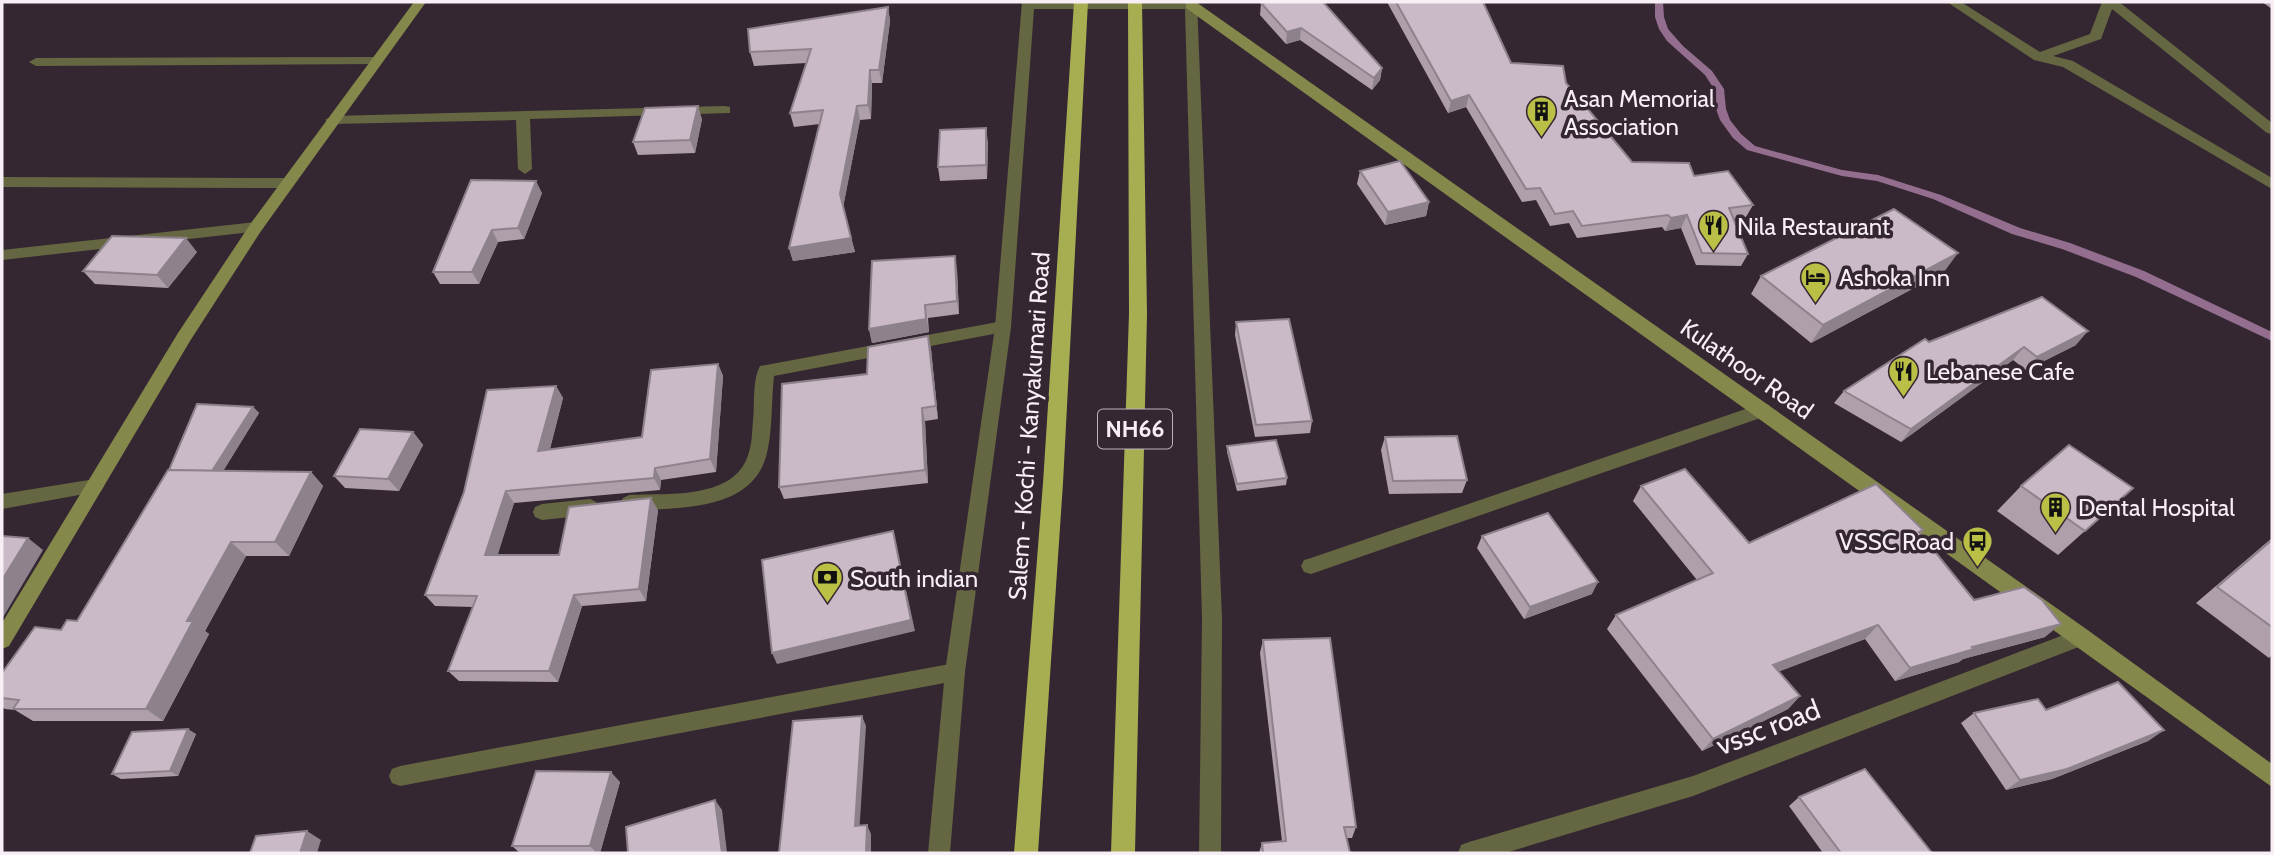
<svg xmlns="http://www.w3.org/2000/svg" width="2274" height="855" viewBox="0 0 2274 855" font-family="Cabin,sans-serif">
<rect width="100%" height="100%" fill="#342732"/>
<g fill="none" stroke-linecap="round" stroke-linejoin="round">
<!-- stream -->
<path fill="#946e8e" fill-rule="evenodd" d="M1655 2H1663L1664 17 1668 29 1683 46 1712 71 1724 89 1726 109 1730 120 1741 134 1755 146 1842 170 1878 175 1941 195 2020 228 2070 243 2144 271 2272 332V341L2136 277 2062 249 2012 234 1933 199 1877 181 1842 176 1747 150 1733 138 1720 120 1716 109 1714 89 1705 75 1667 41 1659 29 1655 17Z"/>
<!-- service -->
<path fill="#646741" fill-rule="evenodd" d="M1947 2H1961L2040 52 2090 34 2102 2H2119L2272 123V134L2267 133 2112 9 2101 39 2053 56 2073 61 2272 178V189L2063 67 2034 60Z"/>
<!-- minor -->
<g fill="#646741" fill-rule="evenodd">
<path d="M374 57 381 61 379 64 36 66 29 62 36 58Z"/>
<path d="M725 106 730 107V113L530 119 532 169 525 174 518 169 516 120 332 124 325 120 332 116Z"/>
<path d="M2 177 287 178 294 183 287 188 2 187Z"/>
<path d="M256 222 261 223 264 227 261 231 2 260V250Z"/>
<path d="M1003 321 1009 323 1011 327 1009 331 774 376C771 403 773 431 766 457 749 513 675 507 629 511L623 508 620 503 623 498 629 495C665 493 731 500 747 458 752 446 752 433 753 420 755 404 752 381 760 366Z"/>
<path d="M1763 403 1769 405 1772 410 1769 415 1311 574 1304 572 1301 566 1304 560 1311 558Z"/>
<path d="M95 479 101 481 104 486 101 491 2 509V494Z"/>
<path d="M590 499 596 502 599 507 596 512 590 515 542 520 535 517 533 512 535 507 542 504Z"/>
<path d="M2082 628 2089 631 2092 637 2089 643 1693 796 1505 853H1458L1461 845 1469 842 1693 776Z"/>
<path d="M955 663 962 666 965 672 962 678 955 681 400 786 392 783 389 776 392 769 400 766Z"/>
</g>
<!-- tertiary -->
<path fill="#646741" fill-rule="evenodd" d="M1022 2H1197L1222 619 1221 853H1199L1202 619 1185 9H1034L1011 327 965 672 950 853H928L945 672 995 327Z"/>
<!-- secondary -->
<g fill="#84884a" fill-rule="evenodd">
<path d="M414 2H426L261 231 190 341 9 646 2 649V623L178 333 251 223Z"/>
<path d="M1186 2H1196L2089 631 2272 764V787L1186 8Z"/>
</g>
<!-- trunk -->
<g fill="#a7ae52" fill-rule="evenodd">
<path d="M1074 2H1088L1063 483 1038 853H1014L1043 483Z"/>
<path d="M1128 2H1142L1147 314 1135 853H1111L1129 314Z"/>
</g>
</g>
<!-- wall -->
<g fill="#ae9fab">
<path d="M1387 2H1483L1511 63 1566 83 1632 162 1694 176 1753 205 1746 217 1733 219 1748 254 1741 266 1696 265 1681 228 1665 231 1662 227 1577 238 1569 223 1550 226 1536 200 1522 202 1466 107 1448 113Z"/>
<path d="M2262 2H2272V9Z"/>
<path d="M1261 3 1382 68 1380 80 1372 90 1300 40 1286 44 1260 15Z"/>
<path d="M888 7 890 21 882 83H872L871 119 860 120 843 207 855 252 793 261 789 248 820 124 794 127 790 113 806 63 754 66 750 52Z"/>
<path d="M702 119 695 153 638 155 633 142Z"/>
<path d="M988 142 987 179 940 181 938 167Z"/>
<path d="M1360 171 1429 202 1426 216 1385 225 1357 184Z"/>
<path d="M542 193 524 239 498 242 479 284H440L433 272Z"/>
<path d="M197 252 168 288 95 284 83 271Z"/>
<path d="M957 270 959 314 928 318 929 332 872 343 869 329Z"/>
<path d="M1944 272 1811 343 1751 294 1761 276Z"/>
<path d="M1236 322 1312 421 1310 433 1255 437 1235 335Z"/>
<path d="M928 336 931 349 938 419 925 421 928 483 784 499 779 487 867 374Z"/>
<path d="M1929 342 2076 345 2026 370 2013 360 1901 442 1834 403 1844 391Z"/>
<path d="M718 364 723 376 716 472 661 480 660 490 514 503 497 555H559L658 510 646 601 582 606 558 682 459 681 448 671 473 607 435 606 425 595 556 386 563 398 550 449 642 437Z"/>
<path d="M253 407 259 413 223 471 311 472 323 486 289 556H246L205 631 209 634 163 721H33L15 710 5 709 2 707V673L61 630 77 621Z"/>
<path d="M413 432 423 445 399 491 345 488 334 476Z"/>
<path d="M1385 437 1467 480 1462 493 1389 494 1381 450Z"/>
<path d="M1227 446 1287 478 1286 485 1237 491 1227 452Z"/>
<path d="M1641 486 1749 543 1923 530 1920 534 1974 600 2045 637 1963 659 1959 662 1895 681 1865 639 1779 671 1800 696 1788 709 1702 751 1607 629 1616 615 1697 580 1633 501Z"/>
<path d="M2021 486 2133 488 2058 555 1997 511Z"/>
<path d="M1482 536 1592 594 1524 619 1477 548Z"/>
<path d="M2272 538V655L2269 658 2196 603Z"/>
<path d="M1263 640 1356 827 1352 838H1347L1350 853H1259L1262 843 1282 841 1260 653Z"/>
<path d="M2046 710 2164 730 2148 741 2052 779 2006 790 1961 723 1974 713Z"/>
<path d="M196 734 178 776 121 779 112 774Z"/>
<path d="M620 782 600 853H520L512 846Z"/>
<path d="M1799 797 1932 853H1823L1789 806Z"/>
</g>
<!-- shaded-wall -->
<g fill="#8d828b">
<path d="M888 7 890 21 882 83 879 70Z"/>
<path d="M1301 28 1300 40 1286 44 1287 32Z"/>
<path d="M1382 68 1380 80 1372 90 1374 78Z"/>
<path d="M870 70 872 83 871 119 868 105Z"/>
<path d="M1469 95 1466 107 1448 113 1451 101Z"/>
<path d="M698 106 702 119 695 153 690 140Z"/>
<path d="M857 106 860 120 843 208 840 194Z"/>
<path d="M986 128 988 142 987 179 986 165Z"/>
<path d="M536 181 542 193 524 239 518 228Z"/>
<path d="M1429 202 1426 216 1385 225 1388 212Z"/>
<path d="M1687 215 1681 228 1665 231 1671 218Z"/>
<path d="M492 230 498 242 479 284 472 272Z"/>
<path d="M186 238 197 252 168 288 157 275Z"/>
<path d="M851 238 855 252 793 261 789 248Z"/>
<path d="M1958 253 1944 272 1811 343 1823 325Z"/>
<path d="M955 256 957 270 959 314 957 301Z"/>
<path d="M925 305 929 332 872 343 869 329Z"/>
<path d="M2088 331 2076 345 2026 370 2037 357Z"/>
<path d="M928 336 931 349 938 419 936 406Z"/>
<path d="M2024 347 2013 360 1901 442 1911 429Z"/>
<path d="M718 364 723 376 716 472 710 459Z"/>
<path d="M556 386 563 398 546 463 538 451Z"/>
<path d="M253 407 259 413 217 481 210 474Z"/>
<path d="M922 408 925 421 928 483 925 470Z"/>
<path d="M413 432 423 445 399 491 388 479Z"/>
<path d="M655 468 661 480 660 490 654 478Z"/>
<path d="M311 472 323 486 289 556 275 542Z"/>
<path d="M506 491 514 503 494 567 485 555Z"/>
<path d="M651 498 658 510 646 601 639 589Z"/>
<path d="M893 531 915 631 777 664 772 653Z"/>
<path d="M28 538 43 550 2 619V580Z"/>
<path d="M231 542 246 556 205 631 209 634 163 721 146 709 187 621Z"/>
<path d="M1598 582 1592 594 1524 619 1530 607Z"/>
<path d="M574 595 582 606 558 682 549 671Z"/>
<path d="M2061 624 2045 637 1963 659 1959 662 1895 681 1910 668 1972 647Z"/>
<path d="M1878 625 1865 639 1762 678 1773 665Z"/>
<path d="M1800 696 1788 709 1702 751 1713 739Z"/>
<path d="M862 716 866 726 859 835 855 826Z"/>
<path d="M188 729 196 734 178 776 170 771Z"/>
<path d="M2164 730 2148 741 2052 779 2006 790 2020 780Z"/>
<path d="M611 772 620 782 600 853H597L590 846Z"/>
<path d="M715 800 722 810 727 853H722Z"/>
<path d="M867 825 871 834V853H866Z"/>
<path d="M307 831 321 840 317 853H300Z"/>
</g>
<!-- building -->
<g fill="#cab9c7" stroke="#8d828b" stroke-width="2">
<path d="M1267 2H1323L1382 68 1374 78 1301 28 1287 32 1261 3Z"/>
<path d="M1396 2H1483L1511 63 1563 66 1566 83 1632 162 1689 163 1694 176 1728 171 1753 205 1729 208 1748 254 1702 253 1687 215 1671 218 1668 215 1582 226 1573 211 1555 214 1540 188 1526 189 1469 95 1451 101Z"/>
<path d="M888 7 879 70H870L868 105 857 106 840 194 851 238 789 248 823 110 790 113 811 49 750 52 748 29Z"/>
<path d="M698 106 690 140 633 142 645 108Z"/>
<path d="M986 128V165L938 167 940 130Z"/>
<path d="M1400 161 1429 202 1388 212 1360 171Z"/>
<path d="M471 180 536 181 518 228 492 230 472 272H433Z"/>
<path d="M1894 209 1958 253 1823 325 1761 276Z"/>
<path d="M112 236 186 238 157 275 83 271Z"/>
<path d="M955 256 957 301 925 305 926 319 869 329 872 261Z"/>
<path d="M2042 297 2088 331 2037 357 2024 347 1911 429 1844 391 1925 339 1929 342Z"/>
<path d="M1289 319 1312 421 1256 425 1236 322Z"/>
<path d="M928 336 936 406 922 408 925 470 779 487 782 384 867 374 868 347Z"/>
<path d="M718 364 710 459 655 468 654 478 506 491 485 555H559L569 507 651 498 639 589 574 595 549 671H448L477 596 425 595 464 492 487 390 556 386 538 451 642 437 651 370Z"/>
<path d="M197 404 253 407 212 471 169 470Z"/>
<path d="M360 429 413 432 388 479 334 476Z"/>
<path d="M1457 436 1467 480 1393 481 1385 437Z"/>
<path d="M1276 440 1287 478 1237 484 1227 446Z"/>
<path d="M2069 445 2133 488 2085 531 2021 486Z"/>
<path d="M1685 469 1749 543 1876 484 1923 530 1919 532 1974 600 2024 587 2042 600 2061 624 1972 647 1974 649 1910 668 1878 625 1773 665 1800 696 1713 739 1616 615 1713 573 1641 486Z"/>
<path d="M168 470 311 472 275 542H231L187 621H193L146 709H13L19 700 2 698V673L35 627 61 630 67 620 77 621Z"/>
<path d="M1548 513 1598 582 1530 607 1482 536Z"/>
<path d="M893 531 911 620 772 653 762 560Z"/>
<path d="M2 536 28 538 2 580Z"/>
<path d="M2272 540V627L2217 587Z"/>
<path d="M1330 638 1356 827H1344L1350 853H1263L1262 843 1286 841 1263 640Z"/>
<path d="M2118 682 2164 730 2067 769 2020 780 1974 713 2038 699 2046 710Z"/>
<path d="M862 716 855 826 867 825 866 853H779L793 721Z"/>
<path d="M188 729 170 771 112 774 132 732Z"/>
<path d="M1865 769 1932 853H1841L1799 797Z"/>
<path d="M536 771 611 772 590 846H512Z"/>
<path d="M715 800 722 853H628L626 827Z"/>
<path d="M307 831 300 853H250L256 836Z"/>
</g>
<!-- icons -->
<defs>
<symbol id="building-pin" viewBox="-11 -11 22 30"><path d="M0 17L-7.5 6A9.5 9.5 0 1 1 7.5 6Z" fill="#bac046" stroke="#342732"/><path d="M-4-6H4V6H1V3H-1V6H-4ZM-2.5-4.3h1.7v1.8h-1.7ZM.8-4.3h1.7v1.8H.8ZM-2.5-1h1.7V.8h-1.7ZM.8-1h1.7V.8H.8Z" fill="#111"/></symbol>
<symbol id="restaurant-pin" viewBox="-11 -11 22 30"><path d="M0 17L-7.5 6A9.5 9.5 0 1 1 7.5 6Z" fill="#bac046" stroke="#342732"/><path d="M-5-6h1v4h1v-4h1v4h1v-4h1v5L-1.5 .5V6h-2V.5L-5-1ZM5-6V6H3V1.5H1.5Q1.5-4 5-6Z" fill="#111"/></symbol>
<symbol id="hotel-pin" viewBox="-11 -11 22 30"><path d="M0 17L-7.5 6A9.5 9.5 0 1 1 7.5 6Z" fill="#bac046" stroke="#342732"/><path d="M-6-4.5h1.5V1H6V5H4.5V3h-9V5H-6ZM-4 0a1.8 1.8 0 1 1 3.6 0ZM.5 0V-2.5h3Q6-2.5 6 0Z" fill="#111"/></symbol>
<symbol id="bus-pin" viewBox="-11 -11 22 30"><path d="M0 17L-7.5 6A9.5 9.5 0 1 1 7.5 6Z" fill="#bac046" stroke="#342732"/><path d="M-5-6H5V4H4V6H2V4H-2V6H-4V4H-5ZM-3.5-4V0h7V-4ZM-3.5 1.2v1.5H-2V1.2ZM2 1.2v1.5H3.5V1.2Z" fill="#111"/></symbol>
<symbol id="bank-pin" viewBox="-11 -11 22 30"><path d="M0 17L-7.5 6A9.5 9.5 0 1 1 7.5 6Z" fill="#bac046" stroke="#342732"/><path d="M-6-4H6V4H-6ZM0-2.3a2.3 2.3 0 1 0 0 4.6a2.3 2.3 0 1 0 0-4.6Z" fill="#111"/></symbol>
</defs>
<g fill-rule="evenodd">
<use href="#building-pin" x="1524" y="94" width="35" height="47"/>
<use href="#restaurant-pin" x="1696" y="208" width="35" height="47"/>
<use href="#hotel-pin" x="1798" y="260" width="35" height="47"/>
<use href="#restaurant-pin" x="1886" y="354" width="35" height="47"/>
<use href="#building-pin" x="2038" y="490" width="35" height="47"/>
<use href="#bus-pin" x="1960" y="524" width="35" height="47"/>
<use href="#bank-pin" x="810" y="560" width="35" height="47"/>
</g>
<g text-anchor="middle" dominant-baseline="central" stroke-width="7" stroke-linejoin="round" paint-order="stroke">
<!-- shield labels -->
<rect fill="#342732" stroke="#bcb2bb" stroke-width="2" x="1098" y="409.5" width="74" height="39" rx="5"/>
<g font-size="23" font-weight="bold" fill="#f7eef6">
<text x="1135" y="429">NH66</text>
</g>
<!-- poi labels -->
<g font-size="24" fill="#f7eef6" stroke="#342732" text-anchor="start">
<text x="1564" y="98">Asan Memorial<tspan x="1564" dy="28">Association</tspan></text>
<text x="1737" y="226">Nila Restaurant</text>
<text x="1839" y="277">Ashoka Inn</text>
<text x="1926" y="371">Lebanese Cafe</text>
<text x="2078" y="507">Dental Hospital</text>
<text x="1954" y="541" text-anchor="end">VSSC Road</text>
<text x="850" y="578">South indian</text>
</g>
<!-- street labels -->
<g font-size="24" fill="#f7eef6" stroke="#342732">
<text transform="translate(1747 369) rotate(35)">Kulathoor Road</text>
<text transform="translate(1029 426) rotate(-86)">Salem - Kochi - Kanyakumari Road</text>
</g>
<!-- near-street labels -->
<g font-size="28" fill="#f7eef6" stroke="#342732">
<text transform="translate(1768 727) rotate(-21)">vssc road</text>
</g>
</g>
<!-- border -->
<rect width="2274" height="855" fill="none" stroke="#f7eef6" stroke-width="7"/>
</svg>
